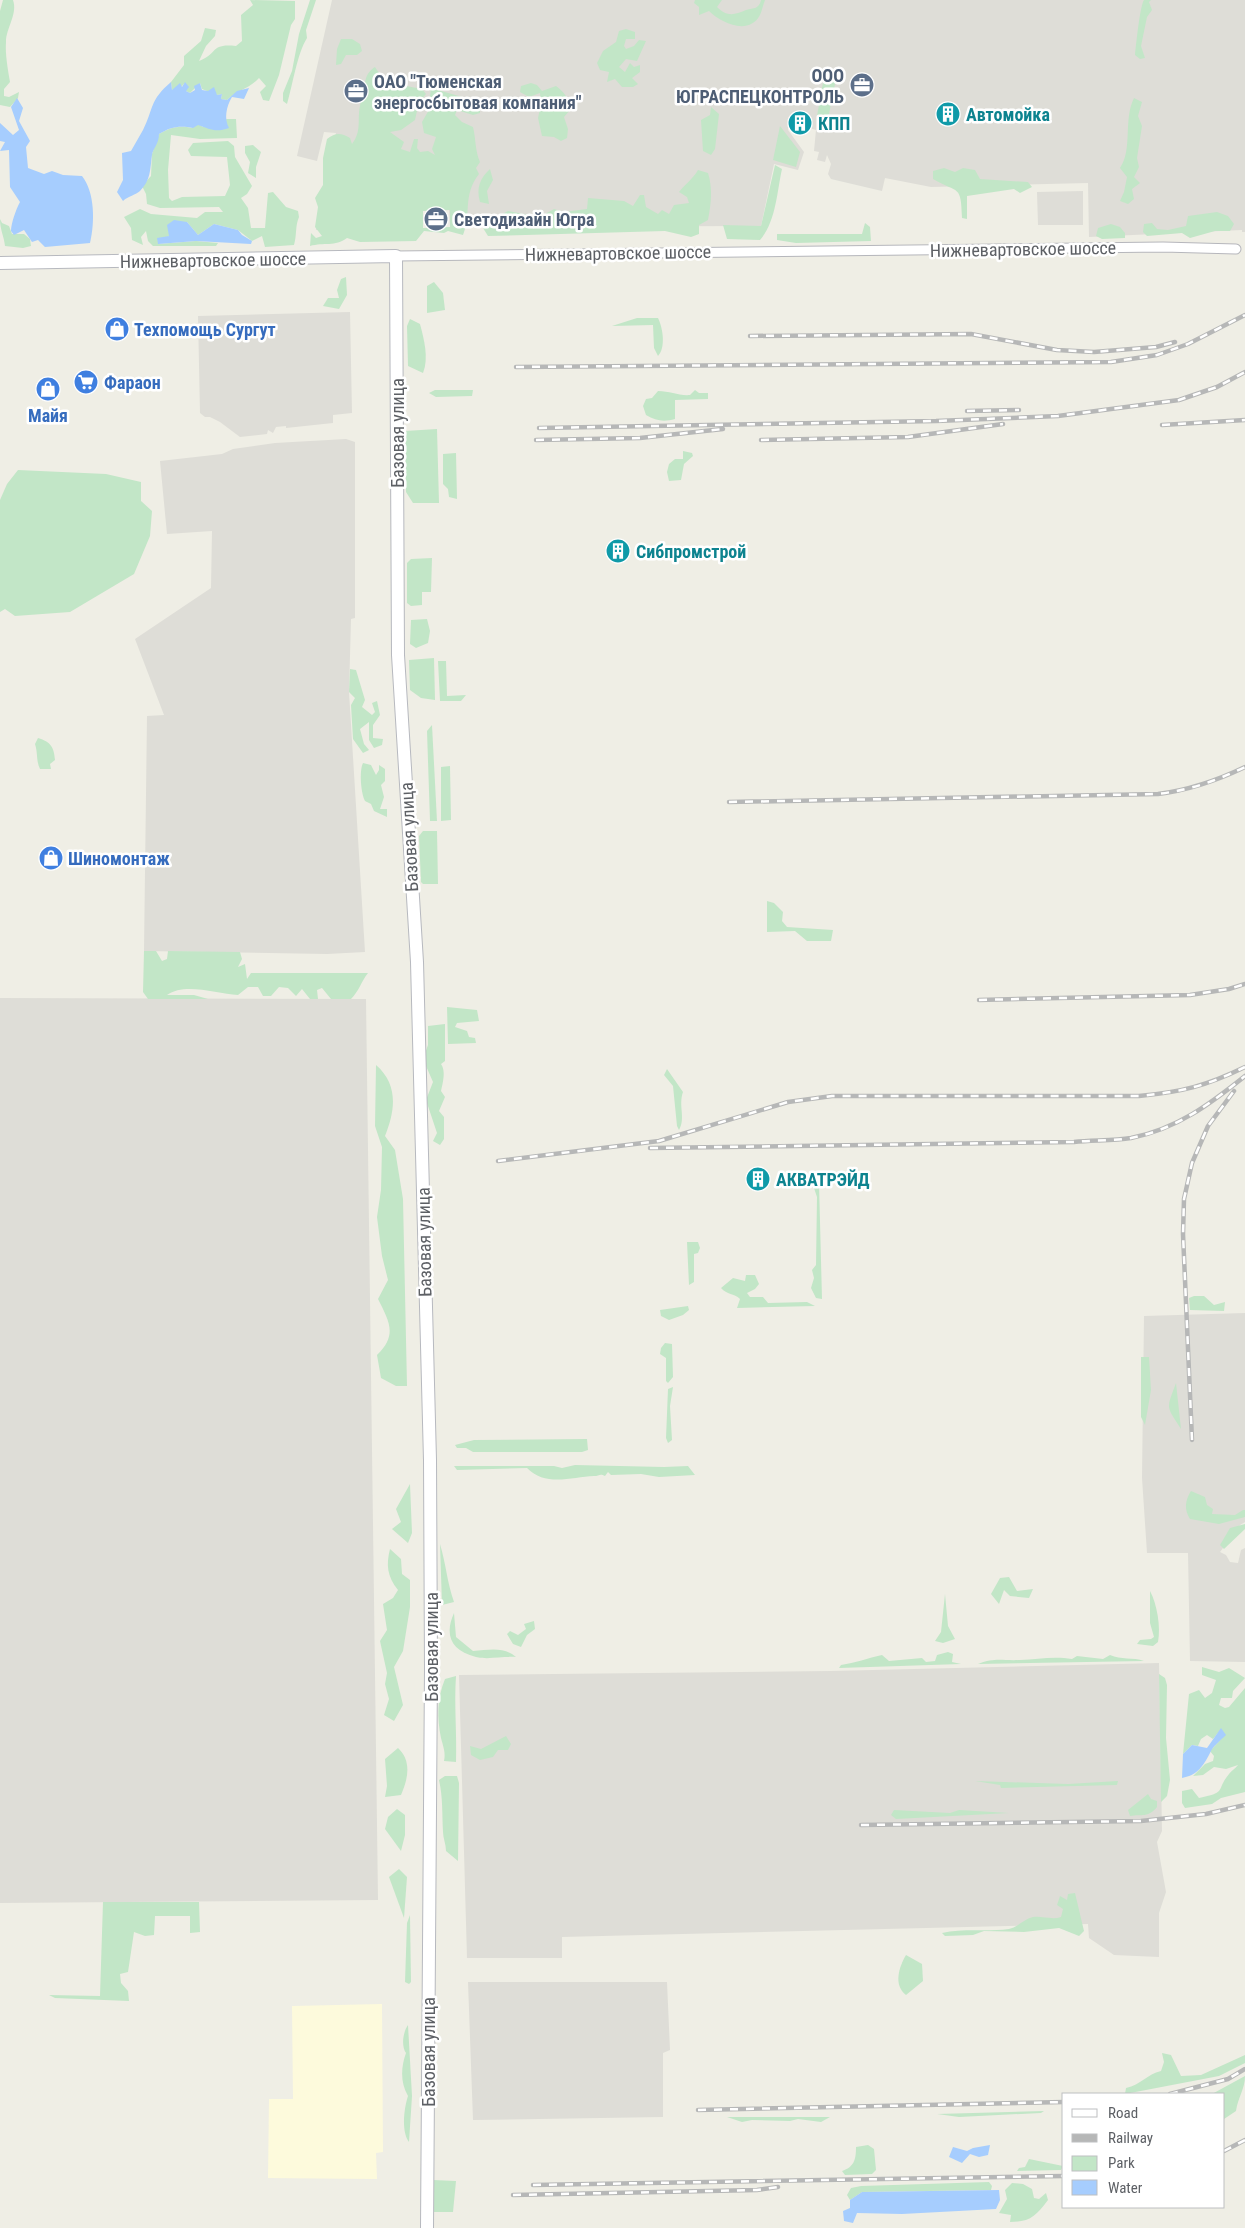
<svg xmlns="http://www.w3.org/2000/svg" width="1245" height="2228" viewBox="0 0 1245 2228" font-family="'Roboto Condensed',sans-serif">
<rect width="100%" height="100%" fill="#efeee5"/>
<!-- commercial -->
<path fill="#fdfadc" d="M382 2004 383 2152 376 2153 377 2179 268 2178 269 2099H293L292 2006Z"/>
<!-- industrial -->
<g fill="#deddd7">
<path d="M332 0H1245V232H1242V230L1089 237 1088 183 931 187 885 178 882 191 831 179 828 174 831 164 827 155 825 162 817 160 819 152 814 151 816 130 789 122 788 130 804 152 798 170 774 164 761 226 450 227 449 210 423 211V228L316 230 336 133 324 132 317 161 297 156Z"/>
<path d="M1083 191V225H1038L1037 192Z"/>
<path d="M350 312 352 413 333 415V423L286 428V426L276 427 273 433 268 430 267 434 240 437 220 422 210 417H205L200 413 198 316Z"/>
<path d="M346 439 355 442V618L351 619 349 692 365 952 327 954 144 951 147 716 164 715 135 639 211 588 212 531 167 534 160 461 222 454 233 449 275 443Z"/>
<path d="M0 998 366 999 378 1900 0 1903Z"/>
<path d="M1245 1313V1522L1240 1525 1220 1552 1226 1555 1230 1562 1238 1563 1241 1550 1245 1548V1662L1190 1661 1188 1553H1147L1142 1478 1144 1316Z"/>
<path d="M1159 1663 1162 1831 1157 1842 1166 1892 1159 1913V1957L1114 1955 1089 1938 1088 1924 562 1937V1958H467L459 1675 831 1671Z"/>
<path d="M468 1982H667L670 2050 663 2053V2117L473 2120Z"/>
</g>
<!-- green -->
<g fill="#c2e6c7" fill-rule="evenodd">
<path d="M3 0H13C18 14 6 28 6 42 5 54 8 70 10 82L4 89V96L9 97 19 92 18 98 10 107 0 105V11Z"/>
<path d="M250 0 295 1V19L291 25 279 75 269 101 263 100 260 92 266 86 259 78C249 89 237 90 227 100L221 99 222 94 217 95 202 89 200 83 190 93 186 91 185 83 181 87 172 90 171 82 184 65V56L201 41 205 28 216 30 215 36 206 46 199 61C218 54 210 43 236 46L242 41 241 15 253 5Z"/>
<path d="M310 0H316L306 30 307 38C297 54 293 84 287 104L283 101V93L292 71 299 34Z"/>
<path d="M695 0H722L717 7C727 17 734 15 746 10 754 8 759 9 761 0H765C763 5 762 11 760 15 749 36 721 23 709 11L699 15V7L694 3Z"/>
<path d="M1144 0H1151L1149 2 1152 10 1147 17 1141 46 1145 58 1140 59 1135 55C1136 46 1140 5 1144 0Z"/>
<path d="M626 29 635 32V39H626L624 46 626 49 634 46 639 40 646 41 637 61 626 59 619 67 625 72 630 63 634 67 640 65V72L632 78 638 84 633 87H622L615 79 607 82 609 72 600 70 597 63 603 51 616 42 619 31Z"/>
<path d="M341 39H352L360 44 362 51 357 55H346L341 64 336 65 337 49Z"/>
<path d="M375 67 385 82 422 89 426 94 419 102 415 120 401 130 390 132 404 142 401 149 410 152 414 139H418L417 148 420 152 428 151 435 155 432 149 436 137 424 133 422 122 433 103 430 96 431 88 469 99 480 106V113L473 115 457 110 455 115 462 122 473 127C476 139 475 151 480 162L476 168 479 174C462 196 472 213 463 235L448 231 444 233 424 231 416 241 360 242 347 238C335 247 324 242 310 246L311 233 316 238 322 236 315 227 318 207 315 198 323 185V158L327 139C336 132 341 133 350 138L352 144C362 131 357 120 360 106 360 102 364 99 364 95 365 83 364 74 375 67ZM450 210V227L423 228V211Z"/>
<path d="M824 77 836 79 828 119 817 116Z"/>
<path d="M531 83 537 85 542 91 556 86C564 92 570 99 570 110L564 117 568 129 567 138 561 141 554 137 542 136 538 118 541 105 540 93 529 97 520 92 521 86Z"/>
<path d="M1134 98 1142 102 1138 116 1142 126 1137 158 1139 167 1134 177 1140 183 1132 189 1134 199 1128 204 1120 201 1124 192 1127 177 1120 168C1133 149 1123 120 1134 98Z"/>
<path d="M711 107 719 114 715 149 711 155 703 151 701 120 710 115Z"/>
<path d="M227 119H236L237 138 200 139 171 135 168 170 169 198 172 201 182 197 225 196 230 185 227 157 191 156 188 150 193 143 228 141 234 146 235 157 252 186 247 194 241 198 248 208 251 228H265L268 193 273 192 286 207 298 211 299 217C295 226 297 235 294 245L265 247 262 236 252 241 238 230 214 224 198 235 187 222 170 231 169 236 158 244 196 241 218 243 216 246H153L148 241 146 231 141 237 143 245 132 240 131 228 124 217 140 209 151 214 197 218 205 212H223L219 207 160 208 147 204 146 194 142 186 151 176 152 154 159 134C170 127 180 125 192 128L198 124 203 127Z"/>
<path d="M780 126 800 152 796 167 773 160Z"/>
<path d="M253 145 261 152 256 167V178L248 173 250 162 245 153V146Z"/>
<path d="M775 165 782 169C777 191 776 222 760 240L727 239 723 225 761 226Z"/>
<path d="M944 168 955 172 963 168 975 170 980 179 1028 182 1032 187 1020 193 1014 189 967 196V219L962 218C961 184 959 194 933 179V171Z"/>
<path d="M490 169 493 180 487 191 489 204 480 202C476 188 480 178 490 169Z"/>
<path d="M698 170 708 173C713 189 711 204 708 220L699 225V234L691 237 665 231 488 236 483 228 488 215 497 217 508 211 540 217 554 209 563 212 587 209 588 198 624 201 633 206 640 195H644L646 207 658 214 662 210 669 214 674 205 689 203 687 197 679 192C685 184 693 179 698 170Z"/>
<path d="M1217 212 1228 216 1234 224 1230 231H1215L1190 238 1182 233 1147 236 1143 232 1144 224 1152 223 1157 229 1168 230 1186 226 1188 216Z"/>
<path d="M0 219 2 223 9 226 12 234H24L30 239 31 246 23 248 5 246C4 236 0 230 0 219Z"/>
<path d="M865 223 870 227 871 241 796 243 777 240V234H862Z"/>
<path d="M1111 224 1120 227 1125 233V238L1102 239 1096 236 1098 228Z"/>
<path d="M346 277 347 295 339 309 323 306 328 298H339L337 290 341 279Z"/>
<path d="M434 282 443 293 445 310 427 313V286Z"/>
<path d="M637 318H658C663 328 666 348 658 356L654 348 653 325 612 326Z"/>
<path d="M410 319 420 324C424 339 429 358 423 373L408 366 407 326Z"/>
<path d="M435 390H473L472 396 436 397 429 393Z"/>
<path d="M695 390 699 393H708V399L675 400V419C664 422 656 421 646 415L643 406 646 399 652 398 658 391C670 391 679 396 690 395Z"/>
<path d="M437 429 439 503H413L406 492 405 431Z"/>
<path d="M683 451 692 453 693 456 684 464 681 480 669 481 667 472 669 464 675 459H683Z"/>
<path d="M456 453 457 499 449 497 448 489 443 484V454Z"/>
<path d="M18 470 106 474 141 482V501L152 511 150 536 134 574 70 612 15 616 5 609 0 612V500L7 484Z"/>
<path d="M432 558 431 592H422V605L411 606 407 603V563L411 559Z"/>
<path d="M427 619 430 631 428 643 416 648 410 644 411 620Z"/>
<path d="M434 658 435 700 421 698 410 690 409 660Z"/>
<path d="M438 661H446L447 696 466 695 461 701H440Z"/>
<path d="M350 669 356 670 365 700 362 707 372 715 375 712 372 703 377 701 380 715 373 725V738L383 739 382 745 374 748 369 740V722L360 729 364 744 369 750 363 753 353 739 351 705 355 698 349 692Z"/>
<path d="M432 725 437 821H430L427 731Z"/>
<path d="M38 738C51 742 54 747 55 760L50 764 51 769H40C36 761 38 753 35 744Z"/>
<path d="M363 763 371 765 376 775 379 770V765L385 769V781L381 785 384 797 380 809H387V817L374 811 371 804 365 801C361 793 359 771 363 763Z"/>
<path d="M450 766 451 820 441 821V767Z"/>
<path d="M423 831H437L438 884H423L421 882 419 836Z"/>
<path d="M767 901 774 903 783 912 782 921 787 927 833 930 831 941H807L795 931 767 932Z"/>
<path d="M144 951H156L162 961 167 959 168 951 240 952 242 959 238 967 245 964 247 979 251 973H368C361 982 359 991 351 999H331L322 988 317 990 318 999H310L302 989 296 996 288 988 279 987 271 996H263L258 987H248L238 995C217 994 185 982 167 995H194L208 999H148L143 992Z"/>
<path d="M447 1007 477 1010 479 1021 457 1023 455 1027 467 1031 469 1037 475 1038 476 1043 448 1044Z"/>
<path d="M445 1024V1061L441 1064C446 1071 443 1082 441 1091L445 1097 439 1111 444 1117V1139L440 1145 433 1141 437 1133 426 1100 433 1082 423 1059 428 1045V1026Z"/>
<path d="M376 1065C399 1085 395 1111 385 1136L395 1150 403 1199 407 1386H396L381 1378 377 1355C398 1335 389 1321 378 1299L388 1280 382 1256 377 1217 381 1190 382 1147 375 1126Z"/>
<path d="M667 1069 683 1092C678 1106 686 1118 679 1130L677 1126 673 1086 664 1075Z"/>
<path d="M819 1183 822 1299 816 1298 811 1288 814 1278 812 1270 816 1265 817 1197 814 1188Z"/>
<path d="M687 1242H698L700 1248 698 1253 694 1254V1282L689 1285Z"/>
<path d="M746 1275H755L759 1284 755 1289 747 1293 750 1297H763L768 1303 807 1302 815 1306 737 1308 740 1299C734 1293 727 1295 721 1288L733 1278 745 1281Z"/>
<path d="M1194 1296H1204L1214 1305 1225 1302 1224 1311 1190 1310 1189 1298Z"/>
<path d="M688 1306 689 1310 683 1315 669 1320 661 1316 660 1310Z"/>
<path d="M665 1343 672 1344 673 1377 668 1383 666 1381V1358L660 1354 661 1348Z"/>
<path d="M1141 1357H1149L1151 1390 1145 1425 1141 1417Z"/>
<path d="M1176 1383 1181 1429C1166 1405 1166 1410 1176 1383Z"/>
<path d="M673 1387 670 1406 672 1440 668 1443 666 1438 668 1389Z"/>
<path d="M587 1439 588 1450 582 1452H473L466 1448H457L455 1445 474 1440Z"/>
<path d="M575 1465 664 1467 688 1466 695 1475 659 1477 641 1474 611 1475 608 1472 605 1476C600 1473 599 1476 594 1476 572 1477 545 1487 527 1468L457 1470 454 1466H554L562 1468Z"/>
<path d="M410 1484 412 1533 408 1543 392 1529 401 1522 396 1509Z"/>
<path d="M1191 1491 1205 1497 1207 1505 1213 1509 1212 1514 1235 1515 1243 1510H1245V1517L1219 1524 1190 1519C1184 1510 1185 1500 1191 1491Z"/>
<path d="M1245 1524V1529L1224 1549 1220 1545 1230 1528Z"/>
<path d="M440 1544C446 1564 447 1582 454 1602L442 1605Z"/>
<path d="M390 1549 401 1559 402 1574 410 1580V1607L403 1651 394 1667 403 1705 394 1721 384 1715 389 1699 385 1684 387 1673 380 1641 387 1630 383 1604 393 1598 398 1590C387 1576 386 1565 390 1549Z"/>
<path d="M1009 1577 1017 1591 1033 1589 1029 1598 1010 1596 1004 1590 999 1604 991 1594 1000 1578Z"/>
<path d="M1150 1591C1157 1604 1161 1627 1158 1642L1153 1646 1137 1644 1140 1640 1151 1639 1154 1637 1150 1623Z"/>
<path d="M945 1594 948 1626 955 1639 943 1643 935 1641 941 1632Z"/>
<path d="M454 1613 456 1637 473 1651C489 1650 503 1646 516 1657 504 1656 488 1660 476 1657 451 1651 444 1635 454 1613Z"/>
<path d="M534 1621 535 1629 527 1635 521 1647 513 1644 507 1634 510 1631 518 1635 526 1629 524 1624Z"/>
<path d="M948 1652 953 1654 952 1662 961 1664 839 1668 841 1665C855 1663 868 1658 882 1655L889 1661 922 1658 926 1662 935 1661 937 1655Z"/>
<path d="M1110 1655C1121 1660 1133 1657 1144 1661L978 1664C996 1657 1002 1661 1020 1660 1038 1659 1055 1656 1072 1659L1077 1656 1103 1659Z"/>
<path d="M1202 1667 1219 1672 1229 1668 1245 1678 1233 1691 1232 1698H1221L1219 1705 1225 1708 1229 1707 1245 1688V1792L1221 1798 1212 1804 1185 1808 1182 1803V1791L1192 1789 1199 1798C1228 1792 1215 1791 1229 1774 1232 1770 1235 1769 1238 1765L1226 1769 1214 1767 1203 1775 1193 1776 1205 1764 1213 1761 1214 1756 1210 1751 1225 1735 1221 1729 1213 1739 1207 1735 1201 1739 1198 1746 1192 1745 1183 1754 1189 1694 1199 1690 1205 1698 1212 1693 1216 1680 1202 1675Z"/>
<path d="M1159 1674 1165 1678 1167 1685 1166 1738 1170 1780 1167 1796 1161 1802Z"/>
<path d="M456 1676C454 1705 457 1733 456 1762L444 1761C446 1753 443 1746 441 1738 437 1718 437 1698 445 1679Z"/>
<path d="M506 1736 511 1744 508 1750H498L493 1757 480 1760 471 1755 470 1746 481 1749Z"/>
<path d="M398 1748C412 1761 408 1779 401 1795L385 1797 387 1786 385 1759Z"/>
<path d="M445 1776H457L459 1783 458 1861 446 1851C446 1844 443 1838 443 1832 442 1813 443 1798 439 1780Z"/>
<path d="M975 1781 1068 1784 1118 1781 1117 1785 1001 1788 1000 1785Z"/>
<path d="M1148 1794 1151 1799 1157 1801V1807C1148 1818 1142 1814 1130 1816L1128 1810Z"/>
<path d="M397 1809 405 1815V1835L401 1851 385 1829 388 1817Z"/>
<path d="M894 1810 950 1813 959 1810 1009 1813 896 1819 891 1815Z"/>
<path d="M399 1869 407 1877 404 1918 389 1877Z"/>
<path d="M1075 1893 1084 1931 1079 1936 1059 1928 1024 1932 984 1931 973 1935 945 1936 942 1933C962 1928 988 1932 1009 1929 1018 1927 1024 1919 1033 1917 1043 1916 1052 1920 1061 1917L1063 1909 1057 1905 1060 1896 1067 1900 1068 1894Z"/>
<path d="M103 1902H199L200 1932 190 1933V1916H155L154 1935 145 1936 134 1932 128 1972 120 1974 121 1983 128 1991 129 2001 55 1998 49 1995 100 1996Z"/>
<path d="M410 1915 411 1982 409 1984 405 1982 407 1923Z"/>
<path d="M906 1955 922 1964 923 1981 906 1995C893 1985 899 1967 906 1955Z"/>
<path d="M408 2025 412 2096 409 2142C401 2132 404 2108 408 2096 400 2082 401 2067 406 2053 401 2046 403 2032 408 2025Z"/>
<path d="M1162 2053 1171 2055 1181 2076 1201 2075 1245 2055V2063L1219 2076 1125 2094 1126 2088C1141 2085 1147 2074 1161 2071L1164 2062Z"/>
<path d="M1245 2076C1245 2089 1238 2097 1236 2111L1224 2119V2094H1212Z"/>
<path d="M1044 2111 1041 2113 959 2117 937 2114Z"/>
<path d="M727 2117H830L821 2122 798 2119 790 2121 752 2120 742 2122Z"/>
<path d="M868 2145 874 2149 876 2170 872 2174 845 2175 842 2171C854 2167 856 2160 856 2147Z"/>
<path d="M1029 2159 1063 2166 1061 2170 1017 2171 1019 2168 1025 2167Z"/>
<path d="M433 2180 456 2181 453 2212H433Z"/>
<path d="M989 2182 992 2186 991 2190 862 2192 850 2200 847 2195 851 2188 861 2186Z"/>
<path d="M1012 2183 1023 2184 1032 2189 1034 2198 1039 2199 1046 2193 1048 2200C1036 2216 1030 2222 1010 2222L1011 2215 999 2213 1007 2199 1005 2190Z"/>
</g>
<!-- water -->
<g fill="#a6cdfe">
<path d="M171 82 172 90 180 83 182 87 185 82 189 87 186 91 190 93 195 90 194 86 200 83 202 90 208 91 214 87 217 95 222 94 221 99 227 100 237 91 249 88 244 99 232 97C226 107 224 119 229 128 215 133 210 129 198 125L193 128C180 125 170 127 159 134 159 144 153 148 152 155 150 169 151 180 140 191 136 195 128 196 123 201L117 192 123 180 122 153 131 151C135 144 139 137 143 130 154 108 149 101 171 82Z"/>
<path d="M17 98 23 108 19 121 30 141 26 147 28 168 44 174 52 171 63 175 82 176C95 192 95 223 90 243L45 247 38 240 32 242 24 230 14 235 11 231C11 224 16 209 20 202L10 187 9 150 0 151 5 142 0 141V123L13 135 19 130 11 107Z"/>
<path d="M174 220 187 222 198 235 214 224 238 230 242 235 252 241 251 244 196 241 158 244 157 238 169 236 167 225Z"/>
<path d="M1221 1728 1226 1735C1220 1741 1213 1746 1210 1753 1203 1766 1198 1775 1182 1778L1183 1754 1192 1745 1207 1748Z"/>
<path d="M990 2145 988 2155 979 2157 970 2154 962 2163 949 2157 953 2147 967 2151 973 2148Z"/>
<path d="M999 2190 1000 2200 996 2209 902 2214 857 2213 853 2223 844 2221 843 2211 850 2208V2200L862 2192Z"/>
</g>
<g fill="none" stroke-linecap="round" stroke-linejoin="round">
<defs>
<path id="street" d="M396 256 1163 247 1236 249"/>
<path id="secondary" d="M0 263 396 256 398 655 417 962 430 1460 431 1669 427 2228"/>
</defs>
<!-- street casing -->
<use href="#street" stroke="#b6b7bc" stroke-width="11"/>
<!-- secondary casing -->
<use href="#secondary" stroke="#b7b9bf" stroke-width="14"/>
<!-- street -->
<use href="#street" stroke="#fff" stroke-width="9"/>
<!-- secondary -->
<use href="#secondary" stroke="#fff" stroke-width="12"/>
<defs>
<g id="rail">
<path d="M750 336 971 334 1057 350 1094 352 1156 347 1175 342"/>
<path d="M516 367 1111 362 1157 355 1188 344 1245 315"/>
<path d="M967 411 1019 410"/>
<path d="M1162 425 1245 420"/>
<path d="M539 428 936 421 1058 416 1179 400 1217 387 1245 372"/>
<path d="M536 440 640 438 723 429"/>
<path d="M761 440 908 437 1003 424"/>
<path d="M729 802 1158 794C1190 790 1216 781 1245 767"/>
<path d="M979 1000 1190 995 1229 989 1245 984"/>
<path d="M650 1148 1074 1142C1093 1140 1113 1141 1131 1138 1177 1129 1210 1104 1245 1076"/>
<path d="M498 1161 659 1141 788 1102 832 1096H1139C1182 1092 1206 1086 1245 1067"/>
<path d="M1192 1440 1183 1234 1184 1199 1192 1163 1208 1126 1234 1091"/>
<path d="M861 1825 1141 1821 1206 1814 1245 1805"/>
<path d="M1170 2094 1228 2079 1245 2069"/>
<path d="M698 2110 1064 2102"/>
<path d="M1224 2151 1245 2140"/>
<path d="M533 2185 1064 2176"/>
<path d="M513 2195 757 2190 778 2187"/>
</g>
</defs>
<!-- rail casing -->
<use href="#rail" stroke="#b6b7b7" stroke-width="4.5"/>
<!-- rail -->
<use href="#rail" stroke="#fff" stroke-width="2.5" stroke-dasharray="8" stroke-linecap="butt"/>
</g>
<!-- icons -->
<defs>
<symbol id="office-disc" viewBox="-11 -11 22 22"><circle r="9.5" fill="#5c6f8a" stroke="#fff"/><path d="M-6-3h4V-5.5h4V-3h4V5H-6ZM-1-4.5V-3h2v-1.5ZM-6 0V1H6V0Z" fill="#fff"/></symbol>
<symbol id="building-disc" viewBox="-11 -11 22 22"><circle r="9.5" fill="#0f9aa8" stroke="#fff"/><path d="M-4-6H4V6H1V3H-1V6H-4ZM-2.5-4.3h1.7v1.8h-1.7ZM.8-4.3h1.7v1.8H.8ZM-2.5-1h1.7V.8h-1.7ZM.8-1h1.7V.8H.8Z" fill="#fff"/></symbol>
<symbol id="shop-disc" viewBox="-11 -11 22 22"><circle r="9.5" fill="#3f7fe0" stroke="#fff"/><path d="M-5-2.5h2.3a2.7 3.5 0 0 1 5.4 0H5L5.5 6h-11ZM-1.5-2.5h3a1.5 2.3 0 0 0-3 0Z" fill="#fff"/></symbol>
<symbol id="supermarket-disc" viewBox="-11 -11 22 22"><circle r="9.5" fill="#3f7fe0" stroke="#fff"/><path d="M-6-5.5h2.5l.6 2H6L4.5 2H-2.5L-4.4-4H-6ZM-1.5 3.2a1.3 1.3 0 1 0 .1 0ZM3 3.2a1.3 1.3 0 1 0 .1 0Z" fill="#fff"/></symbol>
</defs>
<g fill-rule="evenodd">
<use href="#office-disc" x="848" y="71" width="28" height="28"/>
<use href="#office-disc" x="342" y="77" width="28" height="28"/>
<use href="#building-disc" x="934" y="100" width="28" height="28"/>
<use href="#building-disc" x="786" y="109" width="28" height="28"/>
<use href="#office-disc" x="422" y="205" width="28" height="28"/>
<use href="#shop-disc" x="103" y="315" width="28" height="28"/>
<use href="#supermarket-disc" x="72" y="368" width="28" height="28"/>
<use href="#shop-disc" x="34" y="375" width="28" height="28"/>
<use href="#building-disc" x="604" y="537" width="28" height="28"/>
<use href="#shop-disc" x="37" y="844" width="28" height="28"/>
<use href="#building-disc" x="744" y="1165" width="28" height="28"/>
</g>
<g text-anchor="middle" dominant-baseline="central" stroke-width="5" stroke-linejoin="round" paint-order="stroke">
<!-- service labels -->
<g font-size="18" font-weight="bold" fill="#4e5e75" stroke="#fff" text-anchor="start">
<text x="844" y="75" text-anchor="end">ООО<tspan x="844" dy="21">ЮГРАСПЕЦКОНТРОЛЬ</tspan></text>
<text x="374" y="81">ОАО "Тюменская<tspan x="374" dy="21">энергосбытовая компания"</tspan></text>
<text x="454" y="219">Светодизайн Югра</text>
</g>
<!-- culture labels -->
<g font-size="18" font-weight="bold" fill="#0d838f" stroke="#fff" text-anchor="start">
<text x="966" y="114">Автомойка</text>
<text x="818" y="123">КПП</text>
<text x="636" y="551">Сибпромстрой</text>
<text x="776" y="1179">АКВАТРЭЙД</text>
</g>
<!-- street labels -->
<g font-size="18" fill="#5d6065" stroke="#fff">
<text transform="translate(1023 249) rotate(-1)">Нижневартовское шоссе</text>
<text transform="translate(618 253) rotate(-1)">Нижневартовское шоссе</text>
<text transform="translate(213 260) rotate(-1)">Нижневартовское шоссе</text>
<text transform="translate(397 433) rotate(-90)">Базовая улица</text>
<text transform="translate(409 837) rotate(-93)">Базовая улица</text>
<text transform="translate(424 1242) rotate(-91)">Базовая улица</text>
<text transform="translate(431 1647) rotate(-90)">Базовая улица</text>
<text transform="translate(428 2052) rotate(-90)">Базовая улица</text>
</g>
<!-- shop labels -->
<g font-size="18" font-weight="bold" fill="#366cbe" stroke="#fff" text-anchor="start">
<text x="134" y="329">Техпомощь Сургут</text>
<text x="104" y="382">Фараон</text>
<text x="48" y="415" text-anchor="middle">Майя</text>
<text x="68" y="858">Шиномонтаж</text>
</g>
</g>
<!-- legend -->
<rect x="1062" y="2093" width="162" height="115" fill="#ffffff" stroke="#bebfc1"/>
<rect x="1072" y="2109" width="25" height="8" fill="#ffffff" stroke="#bebfc1"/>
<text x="1108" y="2118" font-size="15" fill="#5d6065">Road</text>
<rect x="1072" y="2134" width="25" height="8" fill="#b6b7b7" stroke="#bebfc1"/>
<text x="1108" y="2143" font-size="15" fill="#5d6065">Railway</text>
<rect x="1072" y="2156" width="25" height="15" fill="#c2e6c7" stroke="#bebfc1"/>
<text x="1108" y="2168" font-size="15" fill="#5d6065">Park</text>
<rect x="1072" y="2180" width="25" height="15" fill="#a6cdfe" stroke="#bebfc1"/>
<text x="1108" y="2193" font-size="15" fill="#5d6065">Water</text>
</svg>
